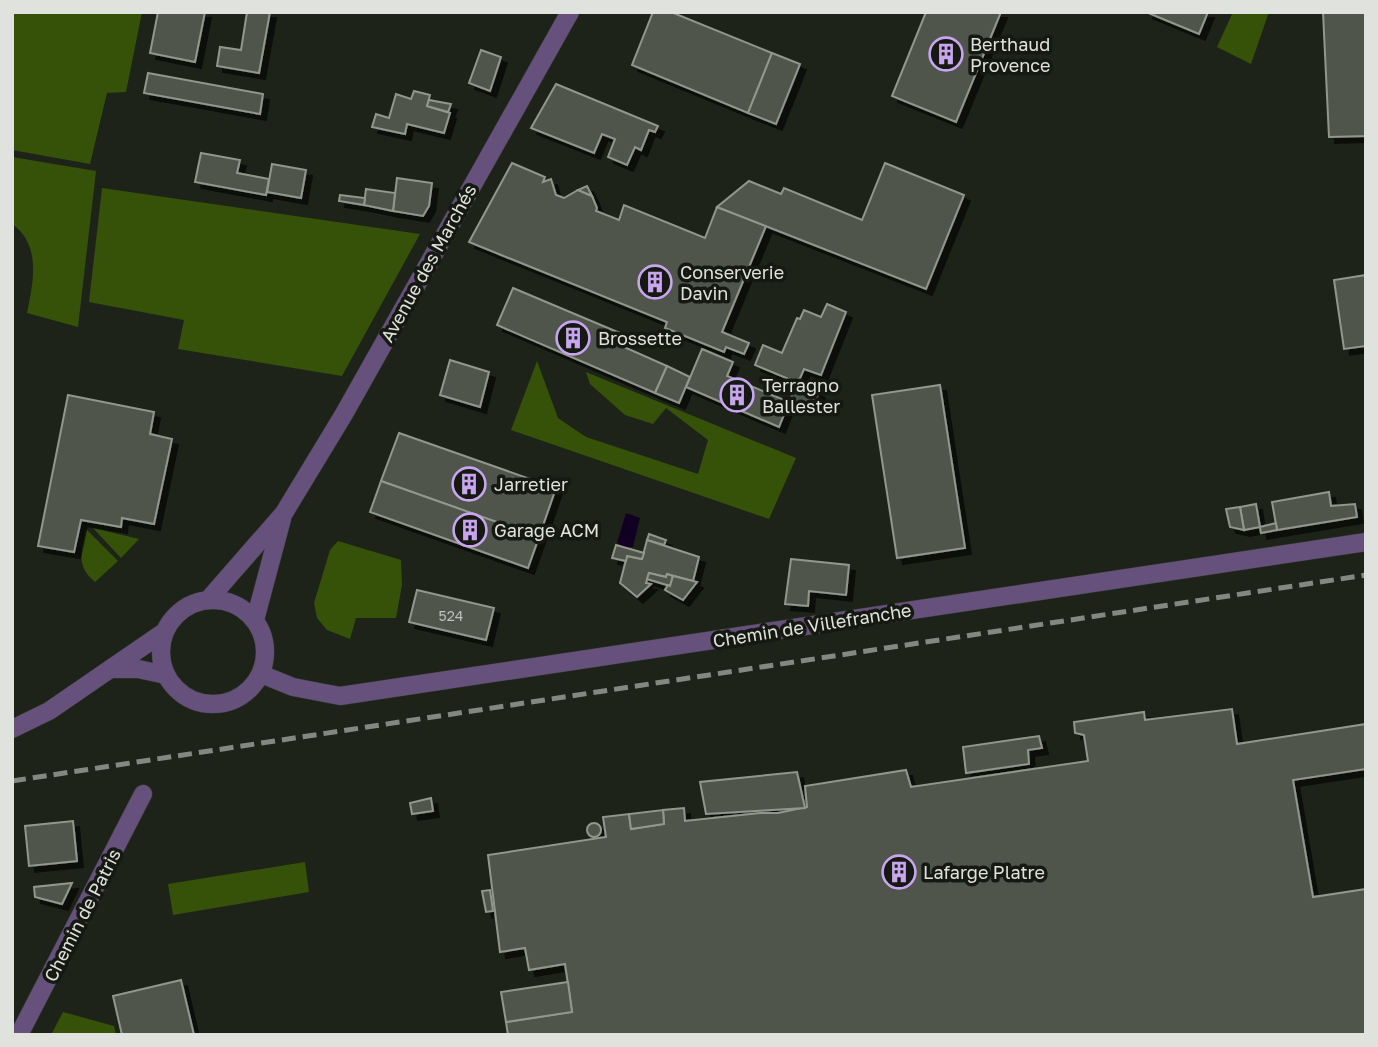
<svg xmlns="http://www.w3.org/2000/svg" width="1378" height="1047" viewBox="0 0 1378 1047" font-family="'Golos Text',sans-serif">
<defs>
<filter id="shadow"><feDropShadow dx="6" dy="6" stdDeviation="0" flood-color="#0009"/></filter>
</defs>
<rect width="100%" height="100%" fill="#1e231a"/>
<!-- green -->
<g fill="#365208">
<path d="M12 12H142L126 92 107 93 90 164 12 150Z"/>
<path d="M1233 12H1269L1251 64 1217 47Z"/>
<path d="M12 157 96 171 78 327 27 313C33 283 42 245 12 224Z"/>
<path d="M102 188 420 234 342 376 178 349 184 320 89 302Z"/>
<path d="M537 361 558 418 586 437 698 474 708 440 666 408 653 424 625 415 590 384 586 372 796 458 769 519 511 430Z"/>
<path d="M93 528 139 539 121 558Z"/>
<path d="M86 529 118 561 95 582C75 565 82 551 86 529Z"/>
<path d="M338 541 401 560 402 585 396 618H356L350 639 327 630 317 618 314 603 330 550Z"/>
<path d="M305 862 309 892 173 915 168 884Z"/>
<path d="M63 1012 114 1026 116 1035H51Z"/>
</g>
<!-- water -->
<path fill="#120023" d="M626 513 640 518 633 547H625L617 543Z"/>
<!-- building -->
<g fill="#4f554b" stroke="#91978c" stroke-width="2" filter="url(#shadow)">
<path d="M158 12H205L195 62 150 53Z"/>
<path d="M247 12H270L259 73 217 66 220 47 241 50Z"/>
<path d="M653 12H671L772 53 748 113 632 65Z"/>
<path d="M926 12H1001L956 122 892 96Z"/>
<path d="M1146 12H1208L1199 34Z"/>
<path d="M1323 12H1366V136L1329 137Z"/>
<path d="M481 50 501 57 490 91 469 83Z"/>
<path d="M772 53 800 64 776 124 748 113Z"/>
<path d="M148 73 263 94 260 114 144 93Z"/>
<path d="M556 84 658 126 655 132 649 130 641 150 635 147 627 165 608 157 615 139 602 134 594 153 531 128Z"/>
<path d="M414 91 430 95 427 106 450 113 444 133 407 124 405 134 372 127 376 114 389 118 396 94 411 99Z"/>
<path d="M429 100 451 104 448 112 427 106Z"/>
<path d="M201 153 240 160 237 173 269 179 266 195 195 182Z"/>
<path d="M512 163 545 177 543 182 551 179 556 195 564 198 578 190 592 196 597 208 596 211 619 220 624 205 705 238 717 207 766 226 722 332 749 343 744 354 726 347 724 352 665 328 667 322 469 242Z"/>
<path d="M885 163 964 195 926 289 717 207 749 181 781 194 784 188 862 220Z"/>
<path d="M272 164 306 170 301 198 267 192Z"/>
<path d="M397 178 432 183 429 206 423 216 393 211Z"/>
<path d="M587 186 592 196 578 190Z"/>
<path d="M366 189 395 193 393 211 364 205Z"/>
<path d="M340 195 365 198 364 205 339 201Z"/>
<path d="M1366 275V346L1344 349 1334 280Z"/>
<path d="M513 288 620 333 615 343 667 366 655 393 497 325Z"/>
<path d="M827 304 846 312 821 375 804 369 798 383 755 365 763 345 782 353 797 318 800 319 804 310 821 317Z"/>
<path d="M702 349 733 362 727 376 789 402 779 427 686 387Z"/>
<path d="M450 360 489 372 480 407 440 395Z"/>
<path d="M667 366 690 377 679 403 655 393Z"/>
<path d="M797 383 819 392 812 408 791 398Z"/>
<path d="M940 385 965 548 897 558 872 395Z"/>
<path d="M68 395 154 412 150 434 172 439 154 524 122 518 121 527 81 520 74 552 38 546Z"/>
<path d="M399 433 556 488 539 537 381 481Z"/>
<path d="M381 481 539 537 528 568 370 512Z"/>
<path d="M1329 492 1331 506 1355 504 1357 517 1277 530 1272 502Z"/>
<path d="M1256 504 1260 527 1244 530 1240 507Z"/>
<path d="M1240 507 1244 530 1230 527 1226 509Z"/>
<path d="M1276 523 1277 530 1261 533 1260 527Z"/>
<path d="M649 534 666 540 664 545 647 540Z"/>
<path d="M647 540 699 557 693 581 667 574 666 577 649 573 646 583 651 584 637 597 620 583 627 556 642 559Z"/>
<path d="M616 545 644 553 642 559 627 556 626 561 612 558Z"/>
<path d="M791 559 849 565 846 595 809 591 808 606 785 604Z"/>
<path d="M649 573 666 577 667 574 673 576 670 586 647 579Z"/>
<path d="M673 576 697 582 683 600 665 590 668 585 670 586Z"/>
<path d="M417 590 494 608 486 640 409 622Z"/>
<path d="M1232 709 1237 744 1366 724V769L1293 780 1313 897 1366 889V1035H508L506 1022 572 1012 565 964 529 970 525 948 500 952 488 855 606 837 603 817 629 814 631 829 664 824 663 810 684 808 685 821 760 813H778L807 807 805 786 906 770 911 787 1088 761 1084 735 1075 733 1074 722 1144 712 1145 720Z"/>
<path d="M1039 736 1042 748 1028 750 1029 764 966 773 963 747Z"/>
<path d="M797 772 805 808 706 814 700 782Z"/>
<path d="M431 798 433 811 412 814 410 803Z"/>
<path d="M663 810 664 824 631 829 629 814Z"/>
<path d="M73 821 77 861 29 866 25 826Z"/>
<circle cx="594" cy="830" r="7"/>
<path d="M72 883 62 904 35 897 34 887Z"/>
<path d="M490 890 493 911 486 912 482 891Z"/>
<path d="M181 980 194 1035H122L113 996Z"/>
<path d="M568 982 572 1012 506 1022 501 992Z"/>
</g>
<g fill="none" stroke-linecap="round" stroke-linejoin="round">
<defs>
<g id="minor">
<circle cx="213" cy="652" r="52"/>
<path d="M208 600 284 513 344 414 570 12"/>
<path d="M255 620 282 519"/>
<path d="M112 669H138L166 675"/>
<path d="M261 674 293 687 340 696 1366 542"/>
<path d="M12 729 49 711 164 632"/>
<path d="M19 1035 143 794"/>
</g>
</defs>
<!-- minor casing -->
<use href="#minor" stroke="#393e35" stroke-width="19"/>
<!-- minor -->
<use href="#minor" stroke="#65517c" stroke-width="18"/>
<!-- rail -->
<path stroke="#848881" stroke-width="5" stroke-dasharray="14 7" stroke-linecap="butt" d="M12 781 1366 575"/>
</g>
<!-- icons -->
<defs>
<symbol id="building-ring" viewBox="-11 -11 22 22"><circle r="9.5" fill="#151911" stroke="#c7a6ef" stroke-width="1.5"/><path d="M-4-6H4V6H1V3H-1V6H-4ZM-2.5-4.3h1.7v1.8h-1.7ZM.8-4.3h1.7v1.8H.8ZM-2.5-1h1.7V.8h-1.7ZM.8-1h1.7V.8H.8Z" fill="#c7a6ef"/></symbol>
</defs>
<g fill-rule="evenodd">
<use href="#building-ring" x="927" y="35" width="38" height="38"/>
<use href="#building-ring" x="636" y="263" width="38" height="38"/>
<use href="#building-ring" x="554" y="319" width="38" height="38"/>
<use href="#building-ring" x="718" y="376" width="38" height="38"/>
<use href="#building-ring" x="450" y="465" width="38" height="38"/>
<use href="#building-ring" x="451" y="511" width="38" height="38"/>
<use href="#building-ring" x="880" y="853" width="38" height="38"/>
</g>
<g text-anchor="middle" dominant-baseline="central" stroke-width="7" stroke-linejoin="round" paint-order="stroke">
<!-- number labels -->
<g font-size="14" fill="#bcc0b8">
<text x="451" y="615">524</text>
</g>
<!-- poi labels -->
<g font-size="18" fill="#e0e3dd" stroke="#151911" text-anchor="start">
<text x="970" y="44">Berthaud<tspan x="970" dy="21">Provence</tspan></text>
<text x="680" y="272">Conserverie<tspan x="680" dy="21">Davin</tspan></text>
<text x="598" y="338">Brossette</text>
<text x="762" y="385">Terragno<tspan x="762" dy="21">Ballester</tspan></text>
<text x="494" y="484">Jarretier</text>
<text x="494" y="530">Garage ACM</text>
<text x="923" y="872">Lafarge Platre</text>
</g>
<!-- street labels -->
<g font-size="18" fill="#e0e3dd" stroke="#151911">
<text transform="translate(428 263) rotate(-61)">Avenue des Marchés</text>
<text transform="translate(812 625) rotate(-9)">Chemin de Villefranche</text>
<text transform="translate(82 915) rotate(-63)">Chemin de Patris</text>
</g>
</g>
<!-- border -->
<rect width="1378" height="1047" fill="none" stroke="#e0e3dd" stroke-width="28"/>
</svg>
